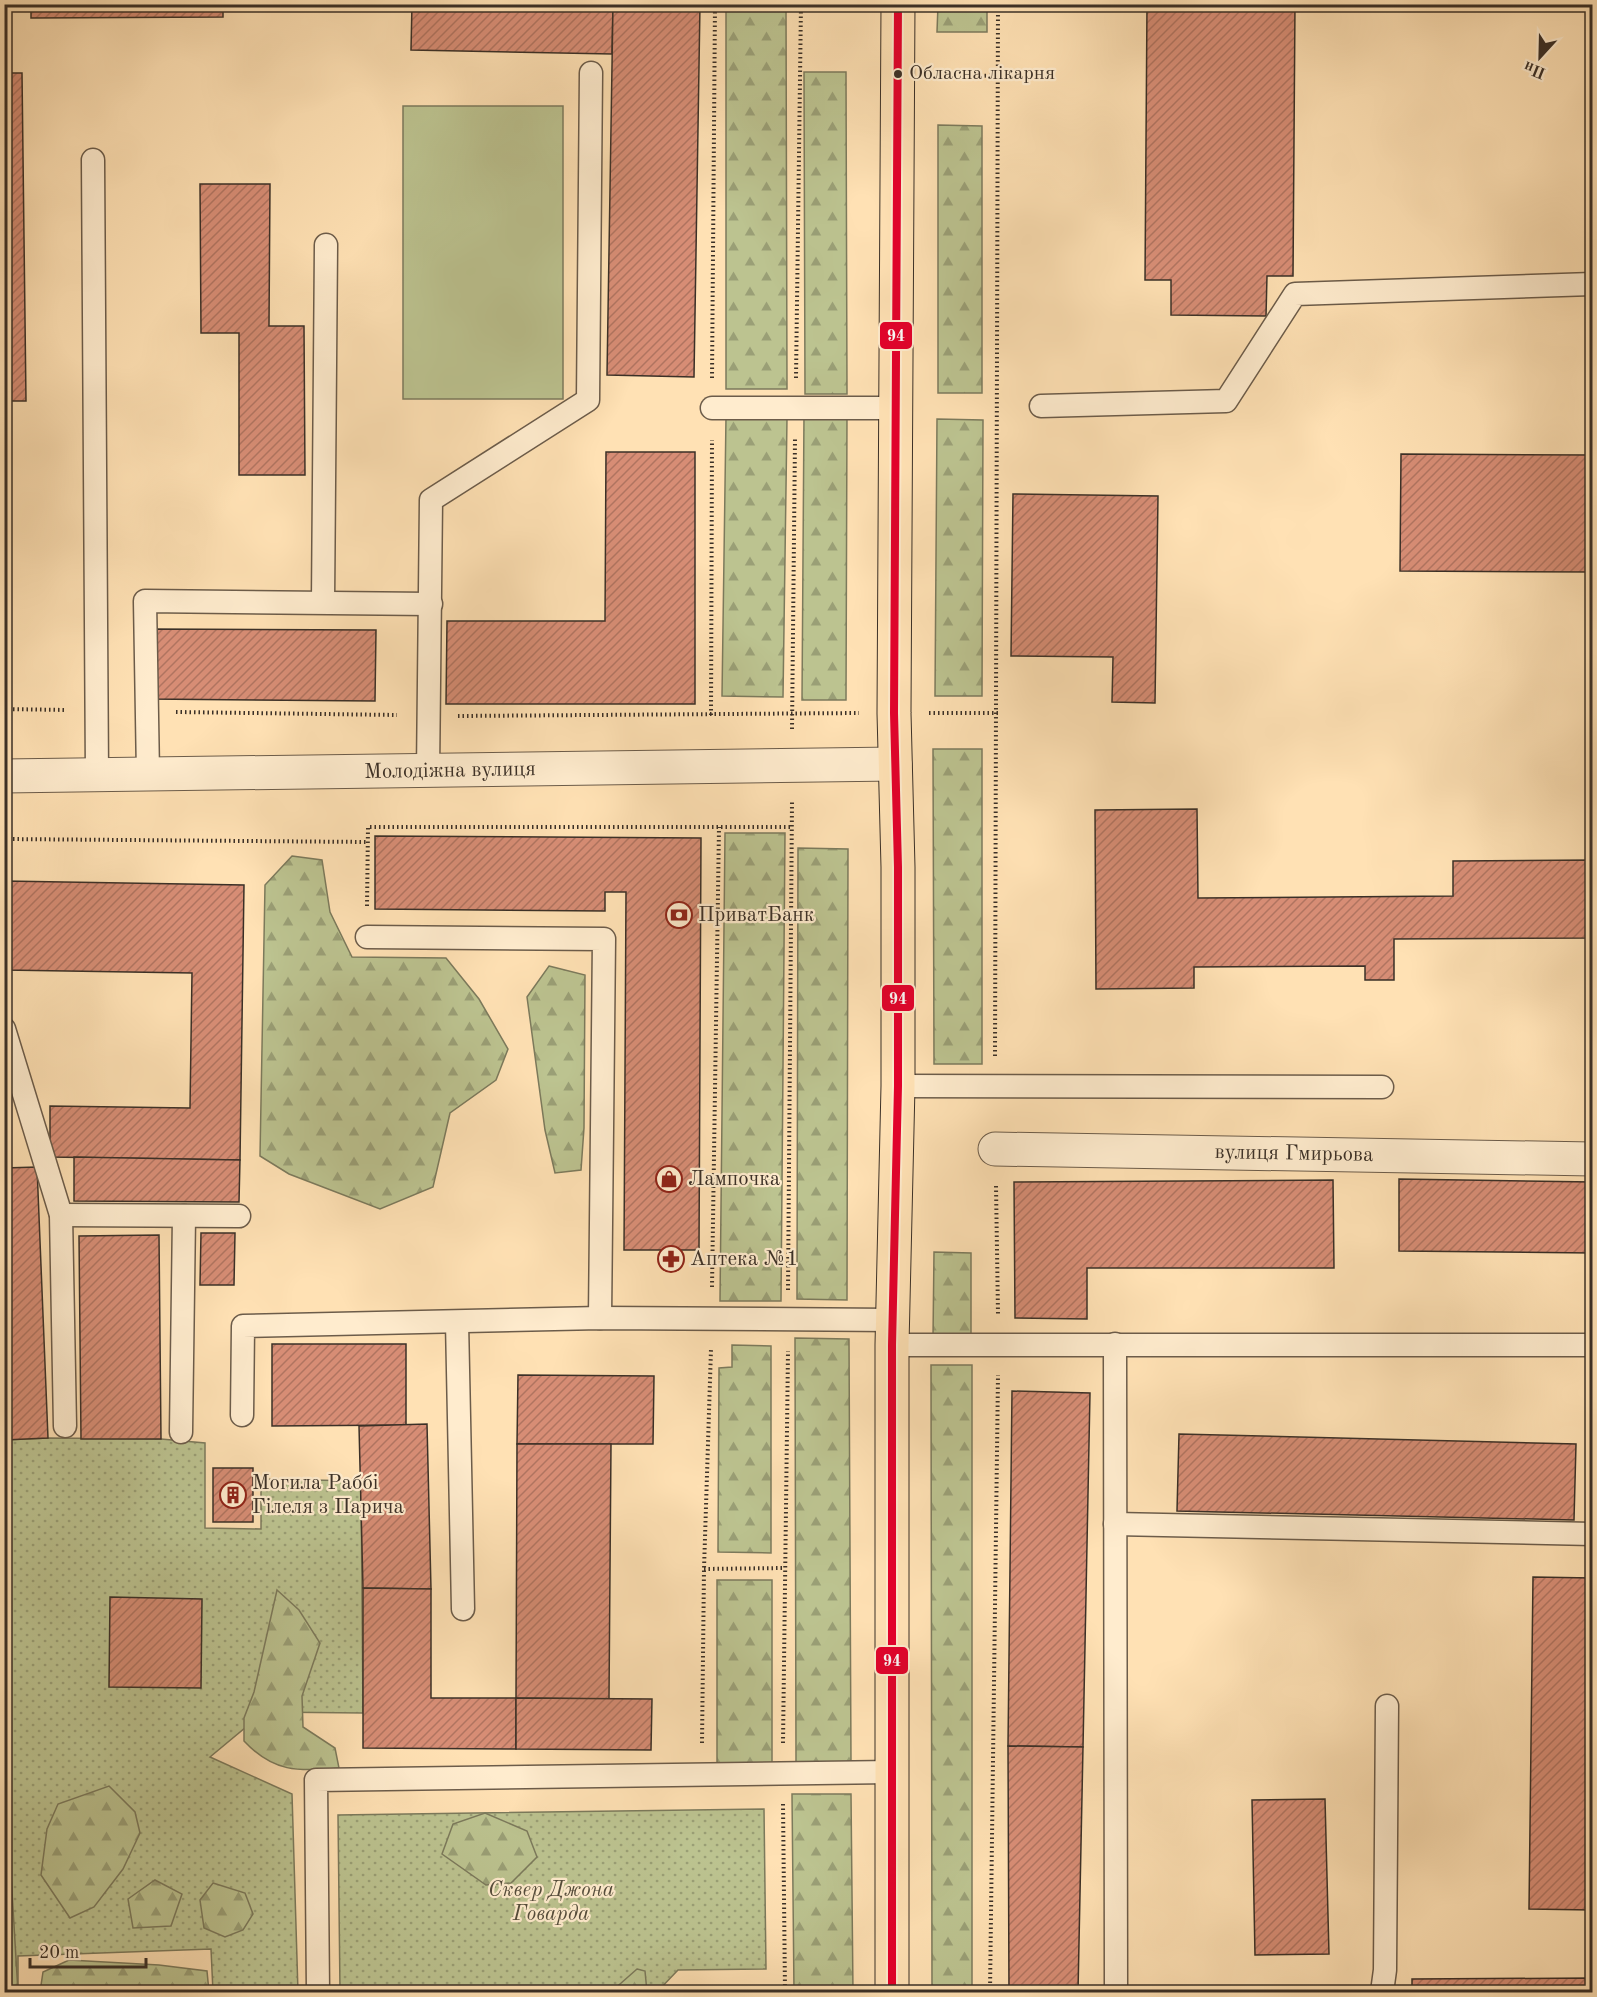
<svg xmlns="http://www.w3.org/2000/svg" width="1597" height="1997" viewBox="0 0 1597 1997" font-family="'Old Standard TT',serif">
<defs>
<pattern id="grass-dots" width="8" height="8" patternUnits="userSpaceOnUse" patternTransform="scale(1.5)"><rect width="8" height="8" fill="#bcc390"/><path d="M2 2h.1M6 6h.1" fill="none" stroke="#9a9f76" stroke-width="1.8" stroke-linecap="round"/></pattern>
<pattern id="forest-firs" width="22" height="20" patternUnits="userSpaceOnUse" patternTransform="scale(1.5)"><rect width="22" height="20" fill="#bcc390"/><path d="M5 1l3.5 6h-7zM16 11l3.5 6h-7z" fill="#9a9f76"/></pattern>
<pattern id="cemetery-stones" width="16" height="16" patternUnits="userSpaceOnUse" patternTransform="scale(1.5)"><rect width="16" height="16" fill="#bcc390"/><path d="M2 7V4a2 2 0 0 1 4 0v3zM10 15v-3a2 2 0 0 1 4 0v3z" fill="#9a9f76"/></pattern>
<pattern id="building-hatch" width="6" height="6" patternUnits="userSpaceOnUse" patternTransform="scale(1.5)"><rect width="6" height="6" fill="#d78d75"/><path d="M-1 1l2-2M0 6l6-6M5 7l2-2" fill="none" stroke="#b07460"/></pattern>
</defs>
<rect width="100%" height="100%" fill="#ffe1b4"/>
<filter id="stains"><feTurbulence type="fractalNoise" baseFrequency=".00333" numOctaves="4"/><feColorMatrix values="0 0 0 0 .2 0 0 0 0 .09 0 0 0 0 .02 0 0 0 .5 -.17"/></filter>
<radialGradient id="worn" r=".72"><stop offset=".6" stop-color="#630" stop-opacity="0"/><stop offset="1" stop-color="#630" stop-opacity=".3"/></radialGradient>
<!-- grass -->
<g fill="url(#grass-dots)" stroke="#7c7a5c" stroke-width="1.5">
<path d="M48 1438 161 1439 205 1443V1528L261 1529V1479L361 1481 363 1713 264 1712 210 1757 292 1794 298 1992H213L211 1949 18 1956V1992H5L4 1440Z"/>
<path d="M764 1809 766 1969 678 1970 657 1992H340L338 1815Z"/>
</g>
<!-- forest -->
<g fill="url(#forest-firs)" stroke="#7c7a5c" stroke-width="1.5">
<path d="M726 5H786L787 389H726Z"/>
<path d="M938 5H987V32H937Z"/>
<path d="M804 72H846L847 394H805Z"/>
<path d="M938 125 982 126V393H938Z"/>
<path d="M804 413H847L846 700H802Z"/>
<path d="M726 417 787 418 783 697 722 696Z"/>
<path d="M937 419 983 420 982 696H935Z"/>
<path d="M933 749H982V1064H934Z"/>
<path d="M725 833H785L781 1301H720Z"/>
<path d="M798 848 848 849 847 1300 797 1299Z"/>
<path d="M292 856 322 860 330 912 352 957 446 958 479 999 508 1049 496 1080 450 1113 433 1187 380 1209 289 1174 260 1156 265 885Z"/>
<path d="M549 966 585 975 584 1128 581 1170 555 1173 545 1130 527 997Z"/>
<path d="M934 1252 971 1253V1338H933Z"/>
<path d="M795 1338 849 1339 851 1762H796Z"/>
<path d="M732 1345 771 1346V1553L718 1552 719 1368 732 1367Z"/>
<path d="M931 1365H972V1992H932Z"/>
<rect x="717" y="1580" width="55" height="183"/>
<path d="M277 1590 299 1610 320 1643 302 1696 303 1727 335 1748 339 1768C298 1772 273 1772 244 1741V1718L254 1692Z"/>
<path d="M109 1786 135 1812 140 1833 123 1869 94 1907 70 1918 41 1875 47 1829 58 1804Z"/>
<path d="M792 1794H851L853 1992H794Z"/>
<path d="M485 1813 527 1831 537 1857 511 1883 486 1885 442 1854 453 1824Z"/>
<path d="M155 1880 182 1894 171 1926 133 1928 128 1899Z"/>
<path d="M213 1883 245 1893 253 1914 243 1930 225 1937 204 1928 200 1900Z"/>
<path d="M69 1960 159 1965 207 1971 209 1992H40L43 1972Z"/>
<path d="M637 1969 645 1971 647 1992H611Z"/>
</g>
<!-- cemetery -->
<path fill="url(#cemetery-stones)" stroke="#7c7a5c" stroke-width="1.5" d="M5 1775 18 1992H5Z"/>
<!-- garden -->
<rect fill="#bcc390" stroke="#7c7a5c" stroke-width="1.5" x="403" y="106" width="160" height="293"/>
<!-- building -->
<g fill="url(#building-hatch)" stroke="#3b3027" stroke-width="1.5">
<path d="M31 4H223V17L31 18Z"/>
<path d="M412 4H613L612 54 411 50Z"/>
<path d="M613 4H700L694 377 607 375Z"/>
<path d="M1147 4H1295L1293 276H1267L1266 316 1171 315V280H1145Z"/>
<path d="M4 73H22L26 401H4Z"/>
<path d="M200 184H270L269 326H304L305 475H239V333H201Z"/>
<path d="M606 452H695V704H446L447 621H605Z"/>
<path d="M1401 454 1592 455V572L1400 571Z"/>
<path d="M1013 494 1158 496 1155 703 1112 702 1113 657 1011 656Z"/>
<path d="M149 629 376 630 375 701 148 699Z"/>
<path d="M1197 809 1198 898 1453 896V861L1592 860V938L1394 939V980H1365V966L1194 967V988L1096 989 1095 810Z"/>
<path d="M375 836 701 838 699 1250H624L626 892H605V911L375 909Z"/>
<path d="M4 881 244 885 240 1160 50 1157V1106L190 1108 192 973 4 970Z"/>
<path d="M74 1157 240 1160 239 1202 74 1201Z"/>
<path d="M37 1167 48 1438 4 1440V1168Z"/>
<path d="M1399 1179 1592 1182V1253L1399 1251Z"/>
<path d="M1333 1180 1334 1268H1087V1319L1015 1318 1014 1182Z"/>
<path d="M201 1233H235L234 1285H200Z"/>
<path d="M159 1235 161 1439H81L79 1236Z"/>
<path d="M272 1344H406V1425L272 1426Z"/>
<path d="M518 1375 654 1376 653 1444H517Z"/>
<path d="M1012 1391 1090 1393 1083 1747 1008 1746Z"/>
<path d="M427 1424 431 1589 363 1588 359 1426Z"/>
<path d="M1179 1434 1576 1444 1574 1520 1177 1511Z"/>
<path d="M517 1444H611L609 1699 516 1698Z"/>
<rect x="213" y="1468" width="40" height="54"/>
<path d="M1533 1577 1592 1578V1910L1529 1909Z"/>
<path d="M363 1588 431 1589V1698H516V1749L363 1748Z"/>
<path d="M110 1597 202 1599 201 1688 109 1687Z"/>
<path d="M516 1698 652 1699 651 1750 516 1749Z"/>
<path d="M1008 1746 1083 1747 1078 1992H1009Z"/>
<path d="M1325 1799 1329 1954 1255 1955 1252 1800Z"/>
<path d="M1592 1978V1992H1412V1979Z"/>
</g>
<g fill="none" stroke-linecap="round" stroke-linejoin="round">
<defs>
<g id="lane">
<path d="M93 160 97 776"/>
<path d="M1041 406 1226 401 1295 294 1592 284"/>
<path d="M712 408H895"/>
<path d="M323 602 326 245"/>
<path d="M428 772 431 500 588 400 591 73"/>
<path d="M148 774 145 601 431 604"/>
<path d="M367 937 604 939 600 1318"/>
<path d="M4 1029 61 1215 65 1426"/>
<path d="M898 1086 1382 1087"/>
<path d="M61 1215 239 1216"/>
<path d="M457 1322 463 1609"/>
<path d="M1115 1344 1116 1992"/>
<path d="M892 1345H1592"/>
<path d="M242 1415 243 1326 600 1318 893 1320"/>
<path d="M181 1432 184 1216"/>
<path d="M1115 1524 1592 1534"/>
<path d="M318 1992 316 1780 891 1772"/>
<path d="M1382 1992 1385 1970 1387 1706"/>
</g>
<g id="street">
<path d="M4 776 895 764"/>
<path d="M995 1149 1592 1159"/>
</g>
<path id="primary" d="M892 1992V1345L898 1086V867L894 713 898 4"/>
</defs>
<!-- lane casing -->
<use href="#lane" stroke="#6c5c4a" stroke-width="25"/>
<!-- street casing -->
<use href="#street" stroke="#6c5c4a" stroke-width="35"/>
<!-- primary casing -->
<use href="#primary" stroke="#3b3027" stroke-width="35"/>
<!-- path -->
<g stroke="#3b3027" stroke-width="4" stroke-dasharray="1.5 3" stroke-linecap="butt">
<path d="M962 75 998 76"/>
<path d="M712 378 715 4"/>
<path d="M796 378 801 4"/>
<path d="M4 709 67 710"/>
<path d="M176 712 397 715"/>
<path d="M929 713H998"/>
<path d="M711 715 712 440"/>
<path d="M458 716 859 713"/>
<path d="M792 729 795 439"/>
<path d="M4 839 368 842"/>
<path d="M367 906 368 827H791"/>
<path d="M995 1056 998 4"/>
<path d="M996 1186 998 1314"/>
<path d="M712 1287 719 827"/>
<path d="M788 1290 792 802"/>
<path d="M704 1569 785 1568"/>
<path d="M702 1743 704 1569 711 1349"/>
<path d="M783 1743 788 1351"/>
<path d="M783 1804 785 1992"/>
<path d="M990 1992 998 1375"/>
</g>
<!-- lane -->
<use href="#lane" stroke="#ffecce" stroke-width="22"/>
<!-- street -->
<use href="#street" stroke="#ffecce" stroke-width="33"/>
<!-- primary -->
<use href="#primary" stroke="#ffe1b4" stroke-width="33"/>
<defs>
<path id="bus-1" d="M892 1992V1345L898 1086V867L894 713 898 4"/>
</defs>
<!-- bus-1 casing -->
<use href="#bus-1" stroke="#ffecce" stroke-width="12"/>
<!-- bus-1 -->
<use href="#bus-1" stroke="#e4002b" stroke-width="8"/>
</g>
<!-- icons -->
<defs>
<symbol id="bank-ring" viewBox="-11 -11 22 22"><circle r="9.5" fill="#ffecce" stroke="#8f2418" stroke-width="1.5"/><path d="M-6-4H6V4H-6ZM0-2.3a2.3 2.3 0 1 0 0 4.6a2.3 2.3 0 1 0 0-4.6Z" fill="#8f2418"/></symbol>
<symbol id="shop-ring" viewBox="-11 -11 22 22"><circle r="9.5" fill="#ffecce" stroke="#8f2418" stroke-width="1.5"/><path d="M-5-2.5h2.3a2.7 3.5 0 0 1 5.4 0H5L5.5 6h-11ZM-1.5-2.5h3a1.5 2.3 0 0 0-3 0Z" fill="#8f2418"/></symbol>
<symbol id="pharmacy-ring" viewBox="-11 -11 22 22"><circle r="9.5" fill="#ffecce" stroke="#8f2418" stroke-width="1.5"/><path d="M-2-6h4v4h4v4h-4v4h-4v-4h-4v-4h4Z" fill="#8f2418"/></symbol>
<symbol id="building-ring" viewBox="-11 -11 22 22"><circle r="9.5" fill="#ffecce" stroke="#8f2418" stroke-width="1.5"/><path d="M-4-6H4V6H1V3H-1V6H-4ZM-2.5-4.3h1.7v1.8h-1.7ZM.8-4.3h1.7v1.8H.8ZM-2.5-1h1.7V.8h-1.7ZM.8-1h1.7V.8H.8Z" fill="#8f2418"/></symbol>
</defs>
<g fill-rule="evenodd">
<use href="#bank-ring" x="664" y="900" width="30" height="30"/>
<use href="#shop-ring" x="654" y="1164" width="30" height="30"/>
<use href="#pharmacy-ring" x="656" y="1244" width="30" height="30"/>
<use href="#building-ring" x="218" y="1480" width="30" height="30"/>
</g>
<!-- markers -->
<circle fill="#3b3027" stroke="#ffecce" stroke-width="2" cx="898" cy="74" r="5"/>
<g text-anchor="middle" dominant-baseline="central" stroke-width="4.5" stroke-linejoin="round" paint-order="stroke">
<!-- bus labels -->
<g font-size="20" fill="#3b3027" stroke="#ffecce" text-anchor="start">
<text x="909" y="74">Обласна лікарня</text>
</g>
<!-- street labels -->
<g font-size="21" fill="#3b3027" stroke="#ffecce">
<text transform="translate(450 771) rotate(-1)">Молодіжна вулиця</text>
<text transform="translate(1294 1154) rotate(1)">вулиця Гмирьова</text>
</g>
<!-- poi labels -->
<g font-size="21" fill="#3b3027" stroke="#ffecce" text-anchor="start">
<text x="698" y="915">ПриватБанк</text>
<text x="688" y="1179">Лампочка</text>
<text x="690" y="1259">Аптека №1</text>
<text x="252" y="1483">Могила Раббі<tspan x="252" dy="24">Гілеля з Парича</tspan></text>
</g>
<!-- park labels -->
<g font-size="21" font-style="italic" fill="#554d3c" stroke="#ffecce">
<text x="551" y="1890">Сквер Джона<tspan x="551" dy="24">Говарда</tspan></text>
</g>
</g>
<g stroke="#ffecce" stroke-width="2">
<rect x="879" y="321" width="34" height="29" rx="6" fill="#e4002b"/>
<rect x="881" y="984" width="34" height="28" rx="6" fill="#e4002b"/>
<rect x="875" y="1646" width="34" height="29" rx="6" fill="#e4002b"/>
</g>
<g font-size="16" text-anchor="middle" font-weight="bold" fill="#fff">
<text x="896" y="341">94</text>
<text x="898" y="1004">94</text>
<text x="892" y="1666">94</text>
</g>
<!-- margin -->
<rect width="1597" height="1997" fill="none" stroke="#ffe1b4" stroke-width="24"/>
<rect x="6" y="6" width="1585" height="1985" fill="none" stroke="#3b3027" stroke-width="3"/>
<rect x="12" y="12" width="1573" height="1973" fill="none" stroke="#3b3027" stroke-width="1.5"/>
<!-- north arrow -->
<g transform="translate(1540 57) rotate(202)" stroke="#ffecce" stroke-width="4.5" paint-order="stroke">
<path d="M0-4.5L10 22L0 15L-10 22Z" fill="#3b3027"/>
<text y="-9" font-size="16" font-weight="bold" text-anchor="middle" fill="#3b3027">Пн</text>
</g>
<!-- scale -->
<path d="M30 1958v9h116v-9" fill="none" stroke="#3b3027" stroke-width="3"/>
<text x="39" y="1958" font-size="18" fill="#3b3027" stroke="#ffecce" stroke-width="4.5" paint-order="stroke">20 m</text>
<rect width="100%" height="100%" filter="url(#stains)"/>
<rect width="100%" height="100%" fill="url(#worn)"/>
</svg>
